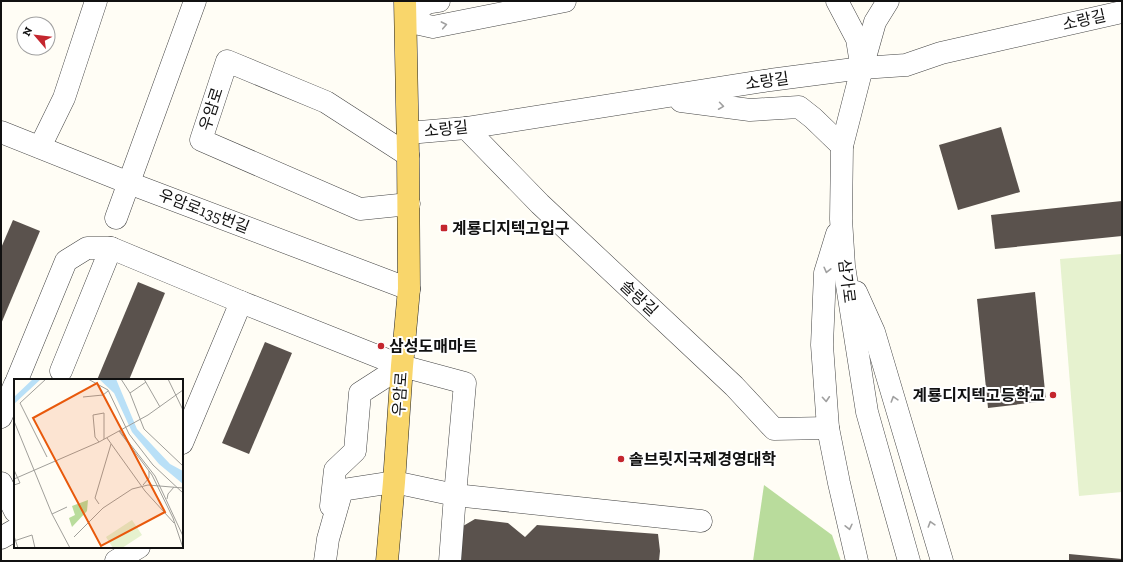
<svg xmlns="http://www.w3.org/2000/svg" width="1123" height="562" viewBox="0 0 1123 562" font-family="'Zilla Slab','Noto Sans KR',serif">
<rect width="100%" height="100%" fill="#fffdf5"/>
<!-- forest -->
<path fill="#b9dc9c" d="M764 485 832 535 841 561H753Z"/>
<!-- pitch -->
<path fill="#e6f2cf" d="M1122 254V492L1079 496 1060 259Z"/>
<!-- building -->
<g fill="#5a524d">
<path d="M1001 127 1020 192 958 210 939 145Z"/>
<path d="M1122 201V236L995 249 991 215Z"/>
<path d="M13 220 40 231 1 324V248Z"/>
<path d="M138 282 165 293 129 380H97Z"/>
<path d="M1035 292 1046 401 988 408 977 299Z"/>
<path d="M265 342 292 353 249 454 222 443Z"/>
<path d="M475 519 508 523 525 537 537 525 658 534 660 551 659 561H455L458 529Z"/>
<path d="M1069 554 1122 559V561H1069Z"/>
</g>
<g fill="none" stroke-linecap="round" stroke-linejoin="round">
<defs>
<g id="minor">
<path d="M837 1 857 39 861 64"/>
<path d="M888 1 875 22 862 68 842 146 841 219 844 266 867 412 909 561"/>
<path d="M406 21 433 27 565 1"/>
<path d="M406 21 426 3 439 1"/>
<path d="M681 101 750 110 799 107 813 118 842 146"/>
<path d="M466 128 540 204 734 386 774 429 828 428"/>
<path d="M1 132 129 183 409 289"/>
<path d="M408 133 466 128 770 80 862 68 906 65 941 53 1122 12"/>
<path d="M40 147 64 98 96 1"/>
<path d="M408 155 326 102 227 61 201 140 360 209 409 204"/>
<path d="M116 218 195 1"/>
<path d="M837 234 825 273 822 345 828 428 839 483 857 561"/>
<path d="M856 292 874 332 942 561"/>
<path d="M61 371 111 248"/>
<path d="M17 380 66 261 87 248H111L241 302 402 366 465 383 455 495 701 521"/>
<path d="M1 417 15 384"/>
<path d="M182 443 241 302"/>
<path d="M1 483 15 511"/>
<path d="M331 506 335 470 355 451 360 393 402 366"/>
<path d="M1 538 15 530"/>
<path d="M116 561 139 547"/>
<path d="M325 561 328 539 342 490 394 482 455 495 450 561"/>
</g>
<path id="major" d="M387 561 394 482 402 366 409 289 408 155 405 1"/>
</defs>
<!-- minor casing -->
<use href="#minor" stroke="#444" stroke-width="23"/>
<!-- major casing -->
<use href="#major" stroke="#222" stroke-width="23"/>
<!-- minor -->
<use href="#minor" stroke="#fff" stroke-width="22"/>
<!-- major -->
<use href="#major" stroke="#f9d66b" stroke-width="22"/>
</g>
<!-- one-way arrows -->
<defs><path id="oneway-chevron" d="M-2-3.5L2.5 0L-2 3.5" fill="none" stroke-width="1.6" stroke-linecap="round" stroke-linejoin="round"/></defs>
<g stroke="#a0a0a0">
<use href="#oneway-chevron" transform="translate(444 25) rotate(-11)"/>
<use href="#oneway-chevron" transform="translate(721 106) rotate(8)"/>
<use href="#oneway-chevron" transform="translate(827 270) rotate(104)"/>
<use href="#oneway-chevron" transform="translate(826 399) rotate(86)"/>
<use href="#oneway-chevron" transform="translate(894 399) rotate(-107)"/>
<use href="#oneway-chevron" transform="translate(931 524) rotate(-107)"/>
<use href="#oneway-chevron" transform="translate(849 527) rotate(77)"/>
</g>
<!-- markers -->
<g fill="#c4262e" stroke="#fff" stroke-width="1.5">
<rect x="440" y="224" width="8" height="8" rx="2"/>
<circle cx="381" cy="346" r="4"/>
<circle cx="1053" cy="395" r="4"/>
<circle cx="621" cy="459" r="4"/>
</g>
<g text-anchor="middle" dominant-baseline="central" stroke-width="4" stroke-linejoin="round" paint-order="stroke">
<!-- street labels -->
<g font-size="16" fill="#111" stroke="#fff">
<text transform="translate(1084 20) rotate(-13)">소랑길</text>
<text transform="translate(767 81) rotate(-8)">소랑길</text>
<text transform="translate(211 109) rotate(-72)">우암로</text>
<text transform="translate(446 129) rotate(-6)">소랑길</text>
<text transform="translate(204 211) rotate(21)">우암로135번길</text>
<text transform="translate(847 281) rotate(83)">삼가로</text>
<text transform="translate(639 298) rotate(43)">솔랑길</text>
<text transform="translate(400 394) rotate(-86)">우암로</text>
</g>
<!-- poi labels -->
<g font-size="16" font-weight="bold" fill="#111" stroke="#fff" text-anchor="start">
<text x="452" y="228">계룡디지텍고입구</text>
<text x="389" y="346">삼성도매마트</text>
<text x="1045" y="395" text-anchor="end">계룡디지텍고등학교</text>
<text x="629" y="459">솔브릿지국제경영대학</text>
</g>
</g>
<!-- overview -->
<g transform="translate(14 379)">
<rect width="169" height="169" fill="#fffdf5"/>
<path d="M74 121 73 132 58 148 55 139 61 136 58 127Z" fill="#b9dc9c"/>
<path d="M118 141 128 156 108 169H99L92 158Z" fill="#e6f2cf"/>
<path d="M19 0H27L0 25V18ZM85 0H102L123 50 156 85 169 92V105L145 85 118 53 100 14Z" fill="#b9e0f7"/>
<path fill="none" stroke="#a09f9a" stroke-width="1" d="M32 0 6 24 33 78M74 0 94 11 115 55 139 86 169 114M107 0 116 14 130 50 169 87M130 0 146 28M154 0 169 31M116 14 132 3M69 18 89 16 94 12M0 42 38 135 56 169M105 52 138 96 159 139 169 169M106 52 141 97 169 157M93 59 131 112 160 144M85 63 81 58 79 36 90 34V60M0 91 6 104 0 106M0 100 85 63 134 36 169 11M129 106 135 99V92M153 120 154 115 160 108M85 125 81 119 97 65M38 135 53 128M0 157 4 169M60 158 89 129 118 110 134 106 169 109M0 162 18 156 21 169"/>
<path fill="#e8590c" fill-opacity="0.15" stroke="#e8590c" stroke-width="2" d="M83 4 151 133 87 167 19 39Z"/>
<rect width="169" height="169" fill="none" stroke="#111" stroke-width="2"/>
</g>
<!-- border -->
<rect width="1123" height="562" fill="none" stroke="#111111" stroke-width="4"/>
<!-- north arrow -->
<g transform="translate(36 36) rotate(298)"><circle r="19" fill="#ffffff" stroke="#a0a0a0"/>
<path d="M0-3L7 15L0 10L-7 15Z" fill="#c4262e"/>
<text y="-6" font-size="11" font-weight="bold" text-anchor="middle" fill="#111111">N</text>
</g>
</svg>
